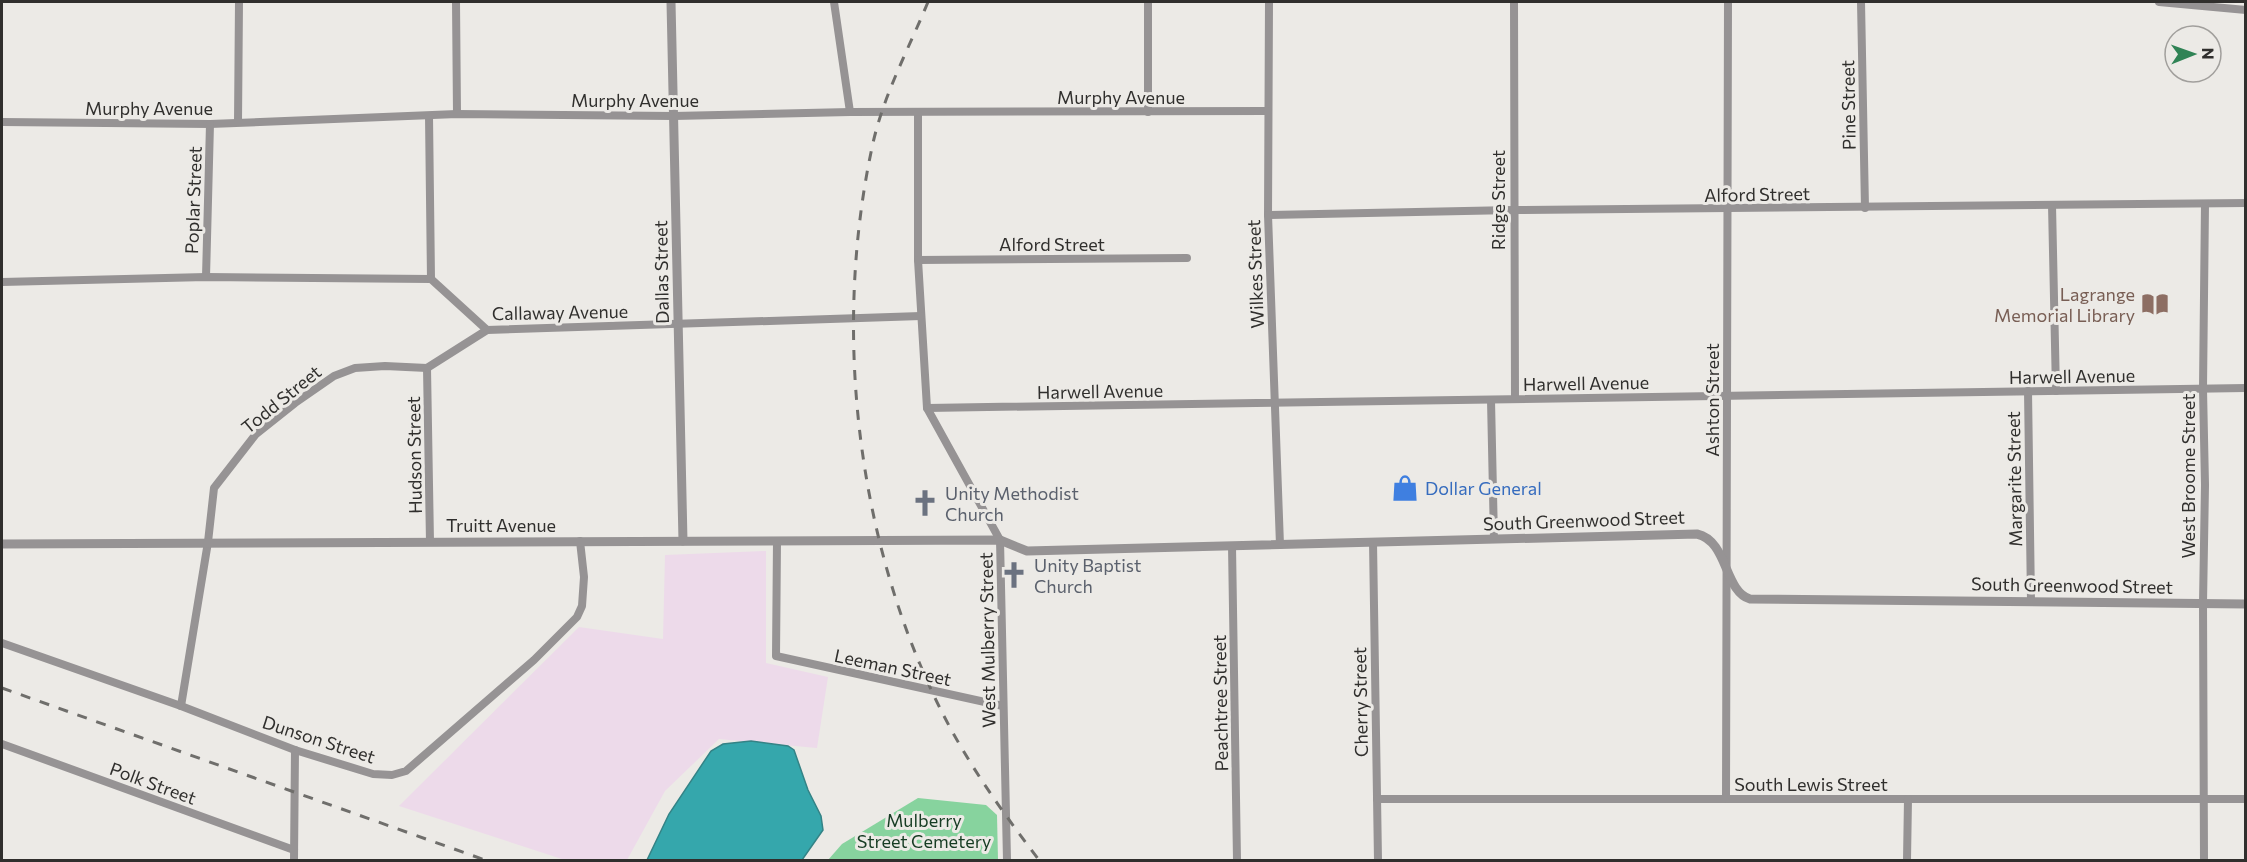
<svg xmlns="http://www.w3.org/2000/svg" width="2247" height="862" viewBox="0 0 2247 862" font-family="Commissioner,sans-serif">
<rect width="100%" height="100%" fill="#eceae6"/>
<!-- industrial -->
<path fill="#eddaea" d="M766 551V663L828 677 817 748 719 739 665 791 627 860H565L399 806 579 627 663 639 665 555Z"/>
<!-- green -->
<path fill="#87d39e" d="M918 798 986 805 997 815 998 860H828L842 844Z"/>
<!-- water -->
<path fill="#35a7ac" stroke="#348386" stroke-width="1.5" d="M751 741 788 746 794 750 808 790 821 816 823 830 802 860H647L669 814 711 751 723 744Z"/>
<g fill="none" stroke-linecap="round" stroke-linejoin="round">
<!-- minor -->
<g stroke="#969394" stroke-width="8">
<path d="M456 2 457 114"/>
<path d="M834 2 850 112"/>
<path d="M1269 2 1268 215 1280 545"/>
<path d="M1514 2 1515 399"/>
<path d="M1861 2 1865 208"/>
<path d="M2159 2 2246 10"/>
<path d="M1148 112V2"/>
<path d="M918 113V260L927 408 1000 540 1007 860"/>
<path d="M429 116 431 279"/>
<path d="M2 122 210 124 457 114 674 116 850 112 1268 111"/>
<path d="M238 122 239 2"/>
<path d="M2052 205 2056 391"/>
<path d="M1268 215 1513 210 2246 203"/>
<path d="M918 260 1187 258"/>
<path d="M206 277 210 124"/>
<path d="M2 282 206 277 431 279 487 330 921 316"/>
<path d="M427 368 430 542"/>
<path d="M2028 391 2031 601"/>
<path d="M1491 400 1494 539"/>
<path d="M927 408 2246 388"/>
<path d="M777 541 776 656 1003 706"/>
<path d="M1373 542 1378 860"/>
<path d="M1232 546 1237 860"/>
<path d="M2 643 181 706 295 750 373 774 392 775 406 771 534 660 577 617 582 606 584 577 580 541"/>
<path d="M181 706 208 542 214 488 256 434 295 403 334 376 355 368 385 366 427 368 487 330"/>
<path d="M2 744 294 850"/>
<path d="M1377 799H2246"/>
<path d="M1726 799 1728 2"/>
<path d="M294 860 295 750"/>
<path d="M1907 860 1908 799"/>
<path d="M2204 860 2203 603 2205 485 2203 389 2205 204"/>
</g>
<!-- tertiary -->
<g stroke="#969394" stroke-width="9">
<path d="M671 2 683 541"/>
<path d="M2 544 1000 540 1027 551 1697 534C1728 541 1724 591 1750 599L2246 604"/>
</g>
<!-- rail -->
<g stroke="#6f6e6b" stroke-width="3" stroke-dasharray="10 10" stroke-linecap="butt">
<path d="M928 2C909 48 884 94 873 143 833 324 855 530 935 698 963 757 1000 809 1039 860"/>
<path d="M2 688 485 860"/>
</g>
</g>
<!-- icons -->
<defs>
<symbol id="library-bare" viewBox="-9 -9 18 18"><path d="M-6-4Q-3-5.5-.7-3.5V5Q-3 3-6 4ZM6-4Q3-5.5 .7-3.5V5Q3 3 6 4Z" fill="#8d6e63" stroke="#eceae6" stroke-width="2.5" paint-order="stroke"/></symbol>
<symbol id="shop-bare" viewBox="-9 -9 18 18"><path d="M-5-2.5h2.3a2.7 3.5 0 0 1 5.4 0H5L5.5 6h-11ZM-1.5-2.5h3a1.5 2.3 0 0 0-3 0Z" fill="#3f7fe0" stroke="#eceae6" stroke-width="2.5" paint-order="stroke"/></symbol>
<symbol id="church-bare" viewBox="-9 -9 18 18"><path d="M-1.2-6h2.4v3.5h3.3v2.4h-3.3V6h-2.4V-.1h-3.3v-2.4h3.3Z" fill="#6b7280" stroke="#eceae6" stroke-width="2.5" paint-order="stroke"/></symbol>
</defs>
<g fill-rule="evenodd">
<use href="#library-bare" x="2136" y="285" width="38" height="38"/>
<use href="#shop-bare" x="1386" y="469" width="38" height="38"/>
<use href="#church-bare" x="906" y="484" width="38" height="38"/>
<use href="#church-bare" x="995" y="556" width="38" height="38"/>
</g>
<g text-anchor="middle" dominant-baseline="central" stroke-width="6" stroke-linejoin="round" paint-order="stroke">
<!-- street labels -->
<g font-size="18" fill="#302f2d" stroke="#eceae6">
<text x="1121" y="97">Murphy Avenue</text>
<text x="635" y="100">Murphy Avenue</text>
<text transform="translate(1848 105) rotate(-91)">Pine Street</text>
<text x="149" y="108">Murphy Avenue</text>
<text transform="translate(1757 194) rotate(-1)">Alford Street</text>
<text transform="translate(193 200) rotate(-88)">Poplar Street</text>
<text transform="translate(1498 200) rotate(-90)">Ridge Street</text>
<text x="1052" y="244">Alford Street</text>
<text transform="translate(661 272) rotate(-91)">Dallas Street</text>
<text transform="translate(1255 274) rotate(-92)">Wilkes Street</text>
<text transform="translate(560 312) rotate(-1)">Callaway Avenue</text>
<text transform="translate(2072 376) rotate(-1)">Harwell Avenue</text>
<text transform="translate(1586 383) rotate(-1)">Harwell Avenue</text>
<text transform="translate(1100 391) rotate(-1)">Harwell Avenue</text>
<text transform="translate(281 399) rotate(-39)">Todd Street</text>
<text transform="translate(1712 400) rotate(-90)">Ashton Street</text>
<text transform="translate(414 455) rotate(-91)">Hudson Street</text>
<text transform="translate(2188 476) rotate(-90)">West Broome Street</text>
<text transform="translate(2014 479) rotate(-91)">Margarite Street</text>
<text transform="translate(1584 520) rotate(-2)">South Greenwood Street</text>
<text x="501" y="525">Truitt Avenue</text>
<text transform="translate(2072 585) rotate(1)">South Greenwood Street</text>
<text transform="translate(987 640) rotate(-91)">West Mulberry Street</text>
<text transform="translate(893 667) rotate(12)">Leeman Street</text>
<text transform="translate(1360 702) rotate(-91)">Cherry Street</text>
<text transform="translate(1220 703) rotate(-91)">Peachtree Street</text>
<text transform="translate(319 739) rotate(18)">Dunson Street</text>
<text transform="translate(153 783) rotate(20)">Polk Street</text>
<text x="1811" y="784">South Lewis Street</text>
</g>
<!-- education labels -->
<g font-size="18" fill="#785e54" stroke="#eceae6" text-anchor="end">
<text x="2135" y="294">Lagrange<tspan x="2135" dy="21">Memorial Library</tspan></text>
</g>
<!-- shop labels -->
<g font-size="18" fill="#366cbe" stroke="#eceae6" text-anchor="start">
<text x="1425" y="488">Dollar General</text>
</g>
<!-- worship labels -->
<g font-size="18" fill="#5b616d" stroke="#eceae6" text-anchor="start">
<text x="945" y="493">Unity Methodist<tspan x="945" dy="21">Church</tspan></text>
<text x="1034" y="565">Unity Baptist<tspan x="1034" dy="21">Church</tspan></text>
</g>
<!-- park labels -->
<g font-size="18" fill="#163c23" stroke="#eceae6">
<text x="924" y="820">Mulberry<tspan x="924" dy="21">Street Cemetery</tspan></text>
</g>
</g>
<!-- border -->
<rect width="2247" height="862" fill="none" stroke="#302f2d" stroke-width="6"/>
<!-- north arrow -->
<g transform="translate(2193 54) rotate(89)"><circle r="28" fill="#eceae6" stroke="#a19f9c" stroke-width="1.5"/>
<path d="M0-4.5L10 22L0 15L-10 22Z" fill="#308355"/>
<text y="-9" font-size="16" font-weight="bold" text-anchor="middle" fill="#302f2d">N</text>
</g>
</svg>
